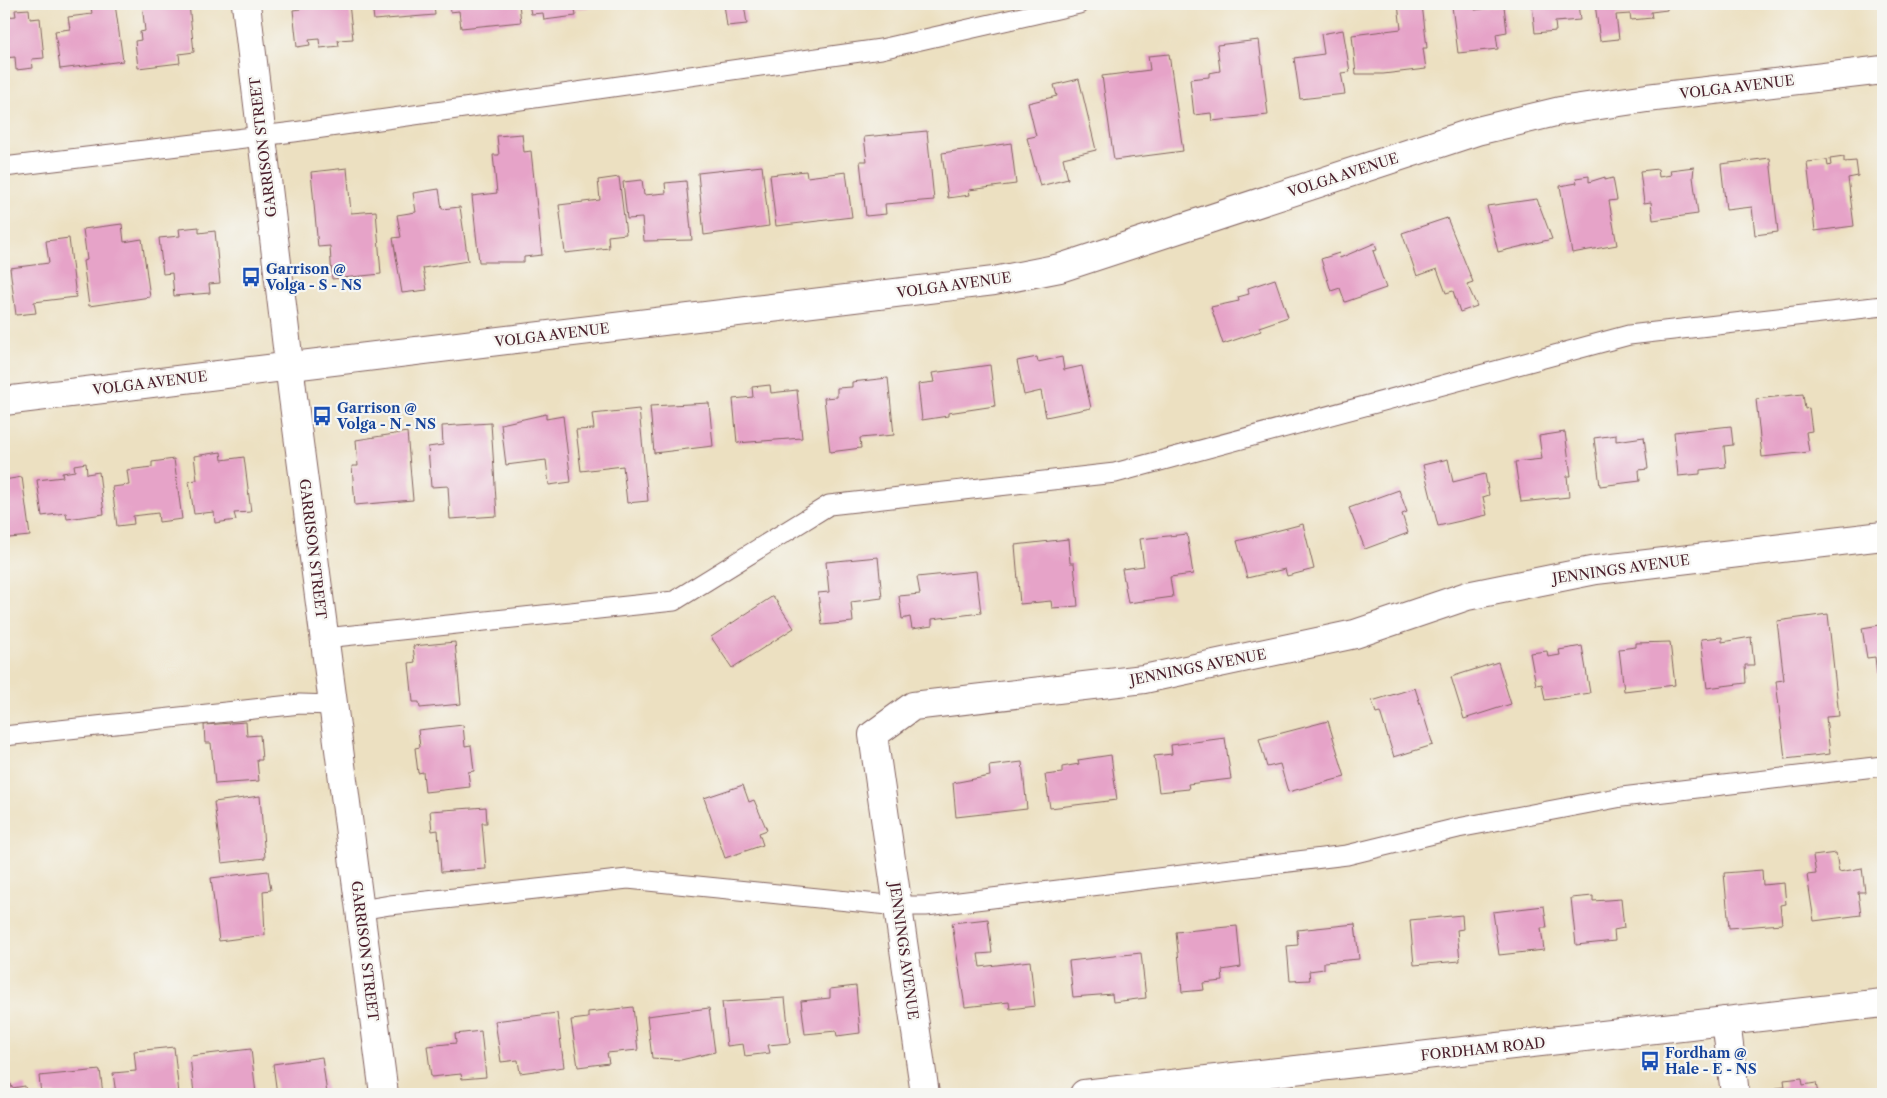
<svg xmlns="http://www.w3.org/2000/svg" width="1887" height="1098" viewBox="0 0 1887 1098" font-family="'Libre Caslon Text',serif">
<rect width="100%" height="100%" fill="#f6f6f2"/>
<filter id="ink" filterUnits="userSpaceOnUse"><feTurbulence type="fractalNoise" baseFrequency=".02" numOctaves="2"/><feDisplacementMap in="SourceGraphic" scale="10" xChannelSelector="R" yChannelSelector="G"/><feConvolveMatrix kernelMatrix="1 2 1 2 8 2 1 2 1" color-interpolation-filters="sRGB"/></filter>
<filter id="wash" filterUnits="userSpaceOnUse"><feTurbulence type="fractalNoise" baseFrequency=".0096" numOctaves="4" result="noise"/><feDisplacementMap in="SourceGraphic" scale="20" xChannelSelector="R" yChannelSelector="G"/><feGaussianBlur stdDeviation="1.12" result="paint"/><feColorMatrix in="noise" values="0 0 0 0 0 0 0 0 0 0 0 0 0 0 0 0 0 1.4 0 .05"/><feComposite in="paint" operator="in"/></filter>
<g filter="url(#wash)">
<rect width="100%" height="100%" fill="#ece0c1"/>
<g id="blocks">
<!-- building -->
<g fill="#e6a3c8">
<path d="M115 4 123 61 60 69 55 31 70 29 68 17 92 14 91 7Z"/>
<path d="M142 4H189L194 52 179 54 180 63 138 68 135 41 141 40 140 32 145 31Z"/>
<path d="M300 4H349L353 39 338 40 339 46 320 48 319 39 309 40 310 45 297 47 293 10 300 9Z"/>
<path d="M372 4H434L435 15 374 20Z"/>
<path d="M449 4H519L521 22 461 28 459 11 450 12Z"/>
<path d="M529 4H593V7L575 9 576 16 544 20 543 13 531 14Z"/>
<path d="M724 4H744L747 24 727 26Z"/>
<path d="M1398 4H1422L1427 48H1423L1426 69 1383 74H1356L1352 35 1401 29Z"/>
<path d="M1474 4 1475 10 1504 6 1507 32 1496 34 1498 49 1458 53 1452 6Z"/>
<path d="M1532 4H1578L1580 20 1555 22 1556 31 1535 33Z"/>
<path d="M1595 4H1667V10L1651 12 1652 18 1631 20 1630 14 1616 15 1619 39 1600 41Z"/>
<path d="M29 9 30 19 40 18 44 58 32 59 33 68 16 70 15 57 4 58 5 17 16 16 15 10Z"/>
<path d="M1343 30 1350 72 1341 73 1345 94 1300 99 1294 58 1324 54 1321 34Z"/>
<path d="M1259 40 1268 115 1212 121 1211 113 1194 115 1190 79 1209 77V73L1220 71 1217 45Z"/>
<path d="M1169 54 1183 151 1114 160 1102 76 1150 70 1148 56Z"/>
<path d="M1079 79 1096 150 1063 158 1068 179 1040 186 1027 138 1036 136 1028 103 1057 96 1054 85Z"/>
<path d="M927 131 934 200 885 204 886 214 866 216 860 161H867L864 137Z"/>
<path d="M522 134 524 152 531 151 542 255 524 257V262H479L472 196 497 193 493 155H499L497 136Z"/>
<path d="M1011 143 1016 184 969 190 970 195 948 198 942 153Z"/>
<path d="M1844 157V162L1856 161 1858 176 1848 178 1854 226 1815 231 1807 162 1827 160 1828 166 1831 165 1830 159Z"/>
<path d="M1770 158 1778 232 1755 235 1752 207 1726 210 1721 164Z"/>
<path d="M762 166 769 226 704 235 698 173Z"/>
<path d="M1694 167 1693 177 1698 214 1653 220 1651 202 1644 203 1640 171 1658 169 1659 177 1671 175 1670 170Z"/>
<path d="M347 168 351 213 376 211 381 274 332 279 330 246 318 247 311 172Z"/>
<path d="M806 171 807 177 846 172 852 217 776 226 770 175Z"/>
<path d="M1589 176V182L1605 177V180L1613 178 1617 200 1609 201 1617 245 1572 253 1560 186 1577 183 1576 178Z"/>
<path d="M619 177 626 234 608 236 609 248 565 253 559 205 600 200 598 180Z"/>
<path d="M642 180 644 195 666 193 665 183 686 181 692 240 644 241 642 218 627 219 623 182Z"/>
<path d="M439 189 442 209 460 207 468 261 423 268 427 290 402 293 393 238 401 237 397 215 416 212 413 193Z"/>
<path d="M1537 199 1552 239 1498 252 1487 206Z"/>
<path d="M1447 218 1473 282 1467 284 1477 306 1460 312 1453 291 1446 293 1437 269 1417 276 1402 233Z"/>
<path d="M122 224 124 242 142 239 150 297 89 306 83 261 87 260 83 229Z"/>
<path d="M199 227V233L215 231 220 283 209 284 210 293 174 296 172 273 163 274 159 238 180 236 179 229Z"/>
<path d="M69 238 76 297 34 302 36 313 16 315 10 268 49 263 46 241Z"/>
<path d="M1375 243 1377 250 1373 251 1386 288 1345 302 1340 288 1331 291 1321 259 1339 253 1340 258Z"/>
<path d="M1275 279 1288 317 1259 327 1261 331 1223 344 1211 307 1239 301 1238 297 1249 294 1248 288Z"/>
<path d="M1037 357 1038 362 1062 357 1064 370 1082 366 1091 408 1046 417 1041 391 1024 395 1017 361Z"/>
<path d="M990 365 995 406 948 413V416L922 420 918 384 934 382 932 373Z"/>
<path d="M888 378 894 435 860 438 861 448 830 452 824 398 837 397V388L852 387V382Z"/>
<path d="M770 385 771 393 797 390 802 438 737 443 733 399 753 397 752 387Z"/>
<path d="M1803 394 1805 409 1809 408 1812 431 1806 432 1809 452 1762 457 1756 399Z"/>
<path d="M709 403 713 446 654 453 650 406Z"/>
<path d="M639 409 648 501 627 503 623 466 581 471 576 430 594 429 592 414Z"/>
<path d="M546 414V419L563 416 571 482 549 485 546 460 506 465 501 424Z"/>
<path d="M491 423 497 516 450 519 448 486 431 487 428 447 443 445 442 426Z"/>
<path d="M1731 426 1733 445 1724 446 1726 467 1700 470V474L1678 476 1674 432Z"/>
<path d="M407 432 413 500 355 505 352 466H358L356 440Z"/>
<path d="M1565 432 1571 476H1567L1569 497 1521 502 1515 462 1542 459 1539 436Z"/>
<path d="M1616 435V441L1644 437 1648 469 1639 470 1640 481 1600 486 1594 438Z"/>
<path d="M221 452 222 460 244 457 251 512 234 513 236 520 215 523 214 512 194 514 189 481 197 480 194 456Z"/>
<path d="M174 459 182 519 159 522 158 513 133 516 134 524 117 526 112 487 129 485 127 470 152 467V462Z"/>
<path d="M1448 459 1453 482 1485 474 1489 495 1483 497 1487 515 1438 526 1423 465Z"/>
<path d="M86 463 87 474 99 472 104 514 67 519 66 513 42 516 37 480 63 477 62 473 75 471 74 465Z"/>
<path d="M22 477 30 536 9 538V533L4 534V480Z"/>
<path d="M1399 490 1407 512 1402 514 1408 533 1365 549 1349 508Z"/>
<path d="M1303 524 1314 569 1287 576 1285 569 1247 578 1237 541Z"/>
<path d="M1187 534 1193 574 1170 577 1173 597 1128 603 1122 569 1144 566 1140 539Z"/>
<path d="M1068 539 1070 563H1074L1078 606 1052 608 1051 601 1020 604 1015 545Z"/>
<path d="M878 557 882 598 851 602 853 622 822 625 818 593 829 592 826 562Z"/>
<path d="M976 571 981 613 932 619V626L912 629 910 617 902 619 899 596 920 594 917 577Z"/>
<path d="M773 596 794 628 732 668 711 637Z"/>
<path d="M1828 614 1839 716 1826 717 1830 754 1785 759 1776 681 1784 680 1777 621Z"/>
<path d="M1880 625 1881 630 1883 629V674L1877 675 1875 657 1867 658 1862 628Z"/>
<path d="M1722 637V642L1751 637 1754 665H1745L1746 683 1707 688 1701 639Z"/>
<path d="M455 642 461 704 420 708 419 702H413L409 663 415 662 413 646Z"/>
<path d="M1670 642 1675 685 1624 691 1619 649 1636 647V643Z"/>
<path d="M1582 646 1590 693 1545 700 1542 684 1536 685 1530 653 1547 651 1548 657 1560 655 1559 650Z"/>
<path d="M1498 662 1511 704 1464 719 1451 677Z"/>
<path d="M1415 688 1433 745 1394 757 1380 712 1376 713 1372 701Z"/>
<path d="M1328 721 1345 777 1288 792 1280 764 1267 767 1259 739Z"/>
<path d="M246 722 247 736 260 735 262 760H257L259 781 215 784 211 743H205L204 725Z"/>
<path d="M463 725 465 746 471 745 474 771 468 772 470 787 425 792 423 772 418 773 415 748 420 747 418 730Z"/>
<path d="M1225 738 1231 779 1188 784 1189 789 1159 792 1154 756 1172 754 1171 745Z"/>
<path d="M1111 755 1117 800 1050 808 1045 775 1062 773V767L1079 764 1078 760Z"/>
<path d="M1022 762 1027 809 956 817 953 783 990 776 989 766Z"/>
<path d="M743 785 749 802 754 800 767 830 759 833 763 845 725 858 704 798Z"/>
<path d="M260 796 265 858 222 863 214 802Z"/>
<path d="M486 807 487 823H482L486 869 441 872 438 830 432 831 430 811Z"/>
<path d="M1836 853 1839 872 1862 868 1865 892H1858L1861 915 1814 921 1807 875 1816 874 1813 856Z"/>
<path d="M1762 870 1763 885 1784 883 1786 904 1780 905 1782 924 1729 928 1724 873Z"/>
<path d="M268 871 271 890 263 891 265 935 219 941 211 878Z"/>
<path d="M1593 896V901L1621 899 1624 928 1614 930 1615 941 1576 945 1571 898Z"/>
<path d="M1544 906 1547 928H1541L1544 950 1499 955 1493 912Z"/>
<path d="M1462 915 1463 929 1457 930 1460 961 1414 965 1410 920Z"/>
<path d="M988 919 992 953 978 954 980 967 1030 961 1035 1006 1010 1009 1009 1002 965 1007 952 923Z"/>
<path d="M1355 924 1359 959 1324 962V969L1309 971 1310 980 1290 981 1287 946 1298 945 1297 930Z"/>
<path d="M1237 926 1241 967 1222 970 1223 981 1203 983 1204 990 1182 992 1176 932Z"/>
<path d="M1141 953 1146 998 1113 1002 1112 994 1073 997 1069 961Z"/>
<path d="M856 986 860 1033 837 1036 836 1031 805 1034 801 1001 830 998V989Z"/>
<path d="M785 998 790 1043 768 1045 770 1053 745 1056 743 1044 727 1046 722 1002Z"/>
<path d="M633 1007 638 1050 607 1053 609 1063 578 1067 571 1020 588 1018V1012Z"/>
<path d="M709 1008 715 1052 681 1060 652 1058 647 1016Z"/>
<path d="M557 1013 564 1067 520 1073 518 1060 501 1062 495 1021Z"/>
<path d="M481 1031 486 1077 462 1079 461 1074 431 1077 427 1046 456 1043 455 1034Z"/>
<path d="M174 1047 179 1094H116L113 1073 136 1071 134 1051Z"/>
<path d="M251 1049 256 1094H194L190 1056Z"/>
<path d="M322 1057 327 1094H277L273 1064Z"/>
<path d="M100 1070 103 1094H41L39 1076Z"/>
<path d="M1802 1078 1803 1085 1816 1083 1818 1094H1777L1776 1088 1785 1087 1784 1080Z"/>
<path d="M11 1084 12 1088 25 1086 26 1094H4V1085Z"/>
</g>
</g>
</g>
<g filter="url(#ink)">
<use href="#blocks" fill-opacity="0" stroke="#836360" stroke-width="1"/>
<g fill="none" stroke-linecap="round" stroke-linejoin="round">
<defs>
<g id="lane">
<path d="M4 167 294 132 881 49 1079 4"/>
<path d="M325 638 674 601 829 505 1115 473 1629 335 1883 306"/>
<path d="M4 736 300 704 333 705"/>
<path d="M360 910 390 905 628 879 898 906H926L1347 855 1458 828 1622 797 1883 766"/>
</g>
<g id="street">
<path d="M246 4 293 397 384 1094"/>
<path d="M4 401 994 281 1060 268 1477 131 1560 111 1647 98 1883 70"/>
<path d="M1726 1021 1735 1094"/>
<path d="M925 1094 873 735 913 706 1144 679 1355 634 1467 596 1596 570 1883 536"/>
</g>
<path id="secondary" d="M1084 1094 1883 1003"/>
</defs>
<!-- lane casing -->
<use href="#lane" stroke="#836360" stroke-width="21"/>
<!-- street casing -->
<use href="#street" stroke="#836360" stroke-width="30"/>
<!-- secondary casing -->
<use href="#secondary" stroke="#836360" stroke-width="30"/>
<!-- lane -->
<use href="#lane" stroke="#fff" stroke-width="19"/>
<!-- street -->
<use href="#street" stroke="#fff" stroke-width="28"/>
<!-- secondary -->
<use href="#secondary" stroke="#fff" stroke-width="28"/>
</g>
</g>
<!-- icons -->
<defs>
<symbol id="bus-bare" viewBox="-9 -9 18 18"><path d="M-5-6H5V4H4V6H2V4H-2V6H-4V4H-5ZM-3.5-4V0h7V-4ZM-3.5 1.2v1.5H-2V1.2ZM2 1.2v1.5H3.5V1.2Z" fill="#1a4fb4" stroke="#f6f6f2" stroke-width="2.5" paint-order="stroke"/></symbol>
</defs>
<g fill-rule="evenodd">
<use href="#bus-bare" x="237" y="263" width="28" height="28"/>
<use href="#bus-bare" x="308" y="402" width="28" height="28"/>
<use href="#bus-bare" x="1636" y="1047" width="28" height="28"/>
</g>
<g text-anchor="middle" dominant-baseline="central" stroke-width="4.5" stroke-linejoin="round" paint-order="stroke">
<!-- street labels -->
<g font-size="14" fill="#4a1f2b" stroke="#f6f6f2">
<text transform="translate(1737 87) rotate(-7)">VOLGA AVENUE</text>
<text transform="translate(263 147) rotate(-97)">GARRISON STREET</text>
<text transform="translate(1343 175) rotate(-18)">VOLGA AVENUE</text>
<text transform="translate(954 285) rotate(-8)">VOLGA AVENUE</text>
<text transform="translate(552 335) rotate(-7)">VOLGA AVENUE</text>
<text transform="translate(150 383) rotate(-7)">VOLGA AVENUE</text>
<text transform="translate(313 549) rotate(83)">GARRISON STREET</text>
<text transform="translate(1621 569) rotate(-8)">JENNINGS AVENUE</text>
<text transform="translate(1198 667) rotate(-11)">JENNINGS AVENUE</text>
<text transform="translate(365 951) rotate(83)">GARRISON STREET</text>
<text transform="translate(904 951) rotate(82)">JENNINGS AVENUE</text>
<text transform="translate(1483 1049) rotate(-6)">FORDHAM ROAD</text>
</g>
<!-- transit labels -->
<g font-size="14" font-weight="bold" fill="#164399" stroke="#f6f6f2" text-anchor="start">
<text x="266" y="269">Garrison @<tspan x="266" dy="16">Volga - S - NS</tspan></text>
<text x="337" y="408">Garrison @<tspan x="337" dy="16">Volga - N - NS</tspan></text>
<text x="1665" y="1053">Fordham @<tspan x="1665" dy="16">Hale - E - NS</tspan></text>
</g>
</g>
<!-- margin -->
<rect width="1887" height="1098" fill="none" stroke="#f6f6f2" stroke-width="20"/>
</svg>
